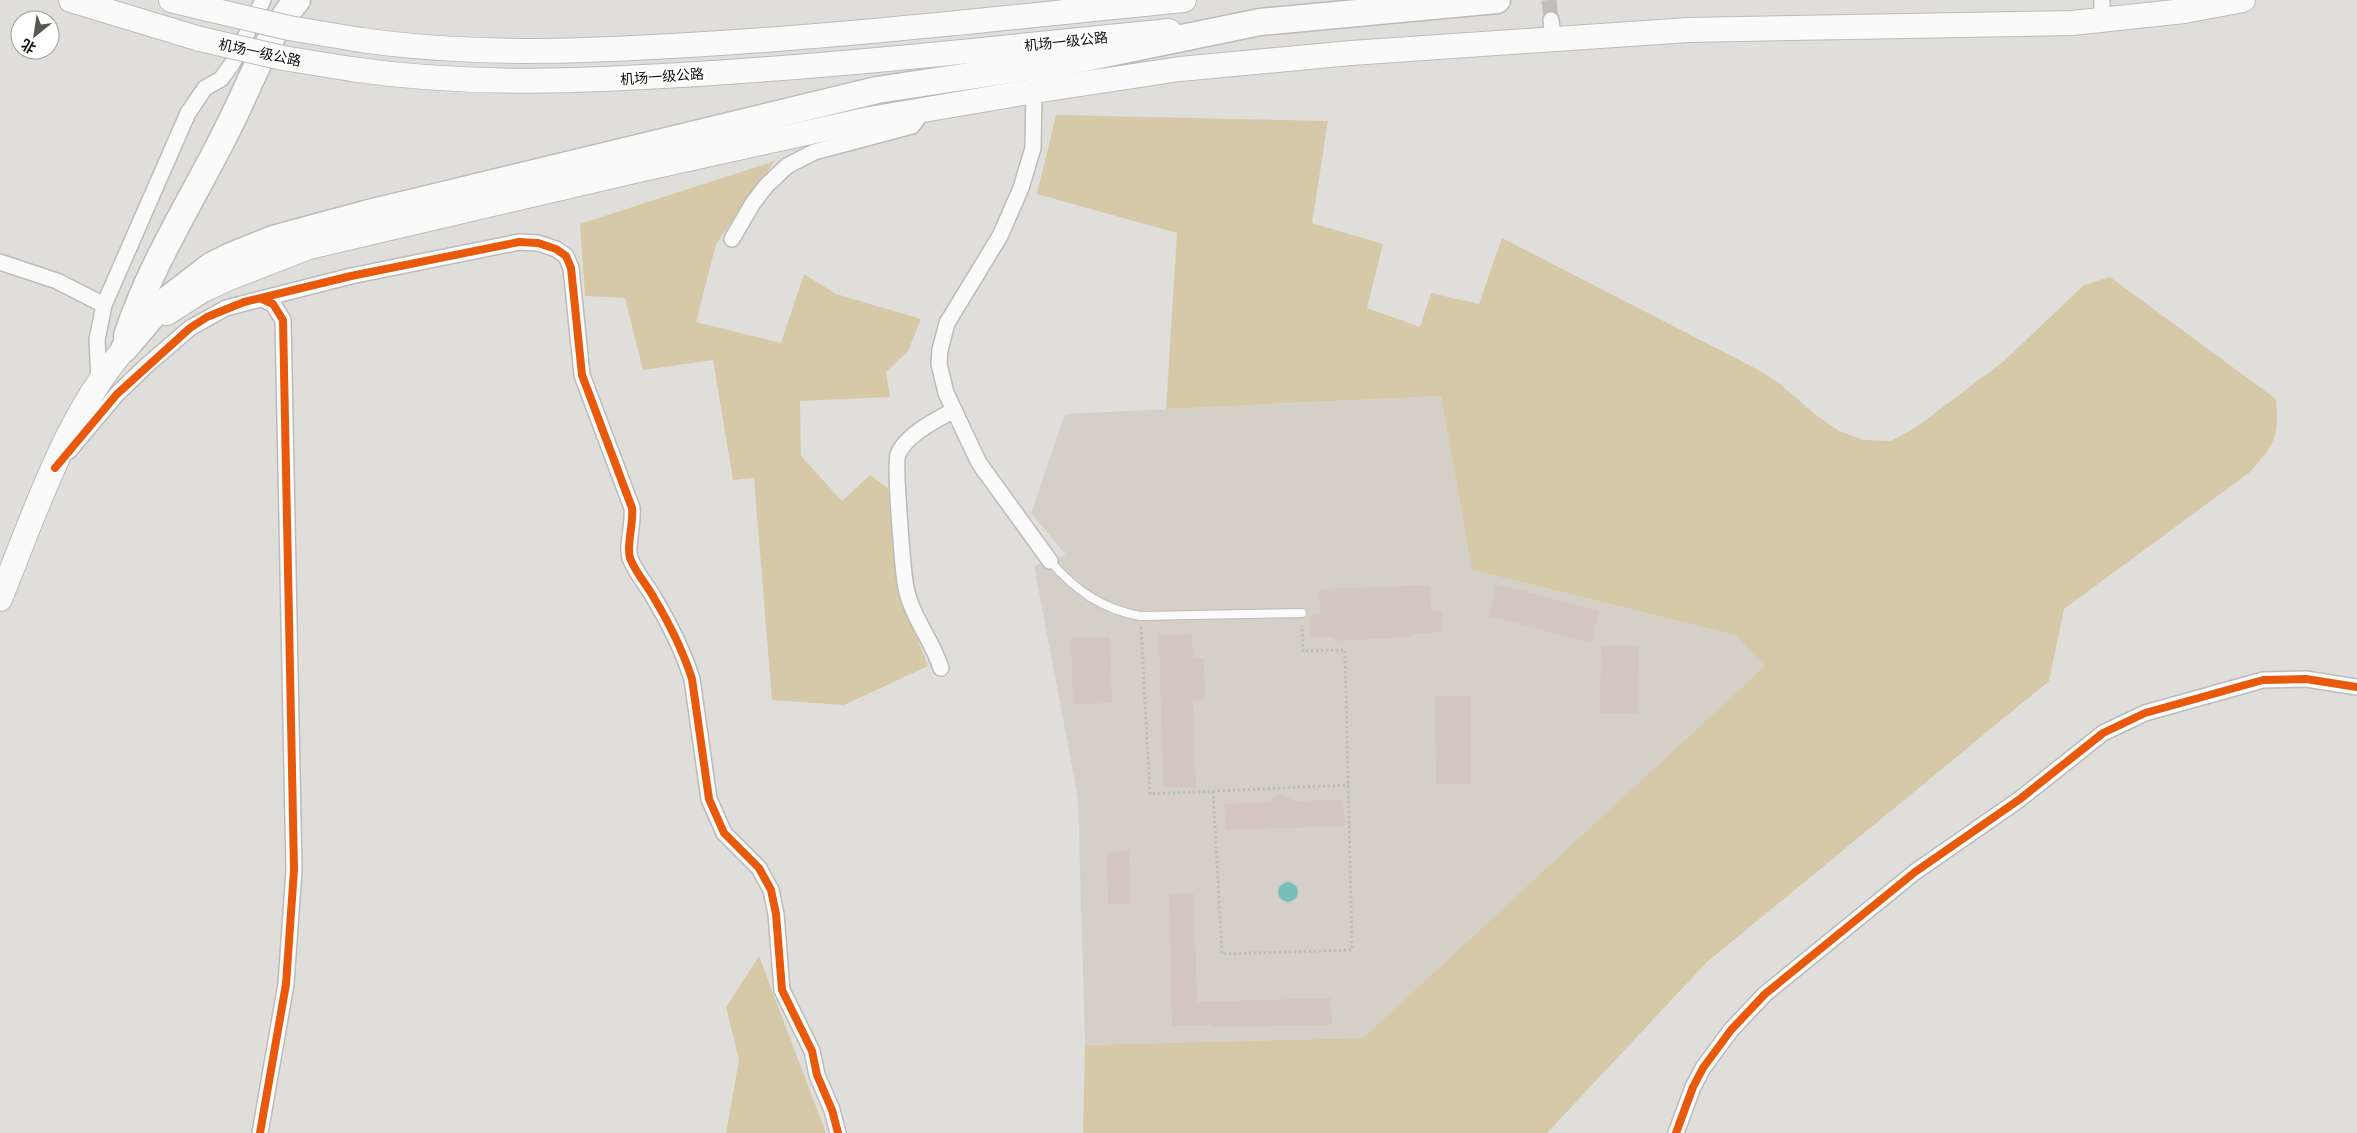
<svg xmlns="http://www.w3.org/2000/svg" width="2357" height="1133" viewBox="0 0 2357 1133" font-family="'Noto Serif','Noto Sans SC',serif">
<rect width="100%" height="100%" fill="#e0dedb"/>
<!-- built -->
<path fill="#d4d0c8" d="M1441 396 1472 570 1735 635 1766 666 1363 1038 1085 1045 1078 798 1034 566 1066 555 1031 513 1065 414Z"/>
<!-- green -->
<g fill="#d6c9a7">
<path d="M1056 115 1328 121 1312 223 1383 244 1367 308 1420 327 1431 293 1479 304 1502 238 1751 366 1775 380 1816 415 1839 431 1864 440 1891 441 1915 428 2004 361 2084 285 2110 277 2276 399C2279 437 2275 444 2250 472L2064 609 2049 681 1707 962 1547 1133H1083L1085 1045 1363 1038 1765 666 1735 635 1472 570 1441 396 1166 409 1177 233 1037 194Z"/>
<path d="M775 161 716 244 696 322 781 343 804 274 836 294 921 319 908 351 886 372 890 397 800 401 801 456 842 501 870 475 888 488 897 586 928 666 844 705 772 700 754 478 733 480 713 360 643 370 625 298 585 296 580 224Z"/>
<path d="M759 956 826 1133H726L739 1060 726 1007Z"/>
</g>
<!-- water -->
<circle fill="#7bbcbc" cx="1288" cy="892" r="10"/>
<!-- building -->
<g fill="#d4c7bf">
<path d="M1496 584 1599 611 1591 643 1489 616Z"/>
<path d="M1430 585 1431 611H1442L1443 632 1413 634 1411 637 1333 641 1335 637 1310 638 1309 616 1320 615 1319 589Z"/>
<path d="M1192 634 1193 658H1204L1205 700 1193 701 1196 787H1163L1159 635Z"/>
<path d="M1110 637 1112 703 1073 704 1071 638Z"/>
<path d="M1601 646H1639L1638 714 1600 713Z"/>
<path d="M1435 696H1471V784H1436Z"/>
<path d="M1281 793 1294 801 1343 800 1345 826 1226 830 1224 804 1270 802 1272 797Z"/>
<path d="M1129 851 1131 904H1108L1107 852Z"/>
<path d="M1169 894H1194L1197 1002 1331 998 1332 1025 1212 1027V1025L1172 1026Z"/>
</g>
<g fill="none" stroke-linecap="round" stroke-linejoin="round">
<!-- minor-tunnel -->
<path stroke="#c0bebc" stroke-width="15" stroke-dasharray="15 8" stroke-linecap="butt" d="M1549 0 1551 20"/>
<defs>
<path id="service" d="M1050 561C1075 590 1102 609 1140 616L1302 613"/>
<g id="minor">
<path d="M1551 20 1553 39"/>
<path d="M2102 21V0"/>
<path d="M1034 91 1033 148 1021 188 1000 236 947 323 940 350 939 364 946 393 979 463 1050 561"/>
<path d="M732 239 753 203 766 186 787 166 814 152 912 126 924 110"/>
<path d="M0 262 57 281 104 305"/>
<path d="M99 379 97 340 104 305 188 113 205 88 221 79 232 64 263 0"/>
<path d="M69 451 117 394 145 367 190 328 226 308 351 276 519 242 538 243 556 249 566 256 571 268 582 375 632 508C634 523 626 546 630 558 635 572 647 585 654 598 669 623 683 651 692 679L709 799 724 833 759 868 771 890 776 914 782 990 812 1051 817 1075 832 1110 838 1133"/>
<path d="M941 668C932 640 912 617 906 588 903 573 894 463 898 454 907 434 936 420 954 410"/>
<path d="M260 1133 286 984 294 870 283 320 273 304 262 299"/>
<path d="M1676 1133 1693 1087 1703 1068 1731 1030 1765 994 1915 872 2020 799 2103 733 2145 713 2263 680 2306 679 2357 687"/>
</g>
<g id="trunk">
<path d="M71 0 200 39"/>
<path d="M171 0 208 9"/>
<path d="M361 40C481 57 600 51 721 43 876 33 1030 15 1184 0"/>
<path d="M351 69C475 87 589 81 713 73 865 63 1017 46 1169 31"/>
<path d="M167 313 203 290 229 278 309 247 647 168 870 119 1034 91 1180 69 1351 53 1688 30 2072 23 2184 11 2243 0"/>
<path d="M0 599C36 511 69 405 136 336"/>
</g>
<g id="motorway">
<path d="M127 336C151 262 196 194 230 124 251 82 267 36 297 0"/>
<path d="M124 349 164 302 211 266 231 256 273 239 365 214 877 90 1075 60 1260 22 1497 0"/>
</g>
</defs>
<!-- service casing -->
<use href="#service" stroke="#bdbbb9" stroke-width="10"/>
<!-- minor casing -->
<use href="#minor" stroke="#bdbbb9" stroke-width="18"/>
<!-- trunk casing -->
<use href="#trunk" stroke="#bdbbb9" stroke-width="26"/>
<!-- motorway casing -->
<use href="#motorway" stroke="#bdbbb9" stroke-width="29"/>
<!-- path -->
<g stroke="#bdbdbb" stroke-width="3" stroke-dasharray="2.5 2.5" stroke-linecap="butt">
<path d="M1141 627 1150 794 1349 785"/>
<path d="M1213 791 1222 954 1352 950 1345 650 1303 651 1302 625"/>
</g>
<!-- service -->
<use href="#service" stroke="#fafafa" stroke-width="8"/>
<!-- minor -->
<use href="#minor" stroke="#fafafa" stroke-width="15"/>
<!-- trunk -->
<use href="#trunk" stroke="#fafafa" stroke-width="24"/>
<!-- motorway -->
<use href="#motorway" stroke="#fafafa" stroke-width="26"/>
<defs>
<g id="trunk-bridge">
<path d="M208 9 289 28 361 40"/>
<path d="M200 39 283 58 351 69"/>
</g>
</defs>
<!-- trunk-bridge casing -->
<use href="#trunk-bridge" stroke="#bdbbb9" stroke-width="26" stroke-linecap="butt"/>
<!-- trunk-bridge -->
<use href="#trunk-bridge" stroke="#fafafa" stroke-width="24"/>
<defs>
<g id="cycleway">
<path d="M55 468 117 394 190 328 207 317 244 302 351 276 519 242 538 243 556 249 566 256 571 268 582 375 632 508C634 523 626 546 630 558 635 572 647 585 654 598 669 623 683 651 692 679L709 799 724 833 759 868 771 890 776 914 782 990 812 1051 817 1075 832 1110 838 1133"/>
<path d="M260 1133 286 984 294 870 283 320 273 304 262 299"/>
<path d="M1676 1133 1693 1087 1703 1068 1731 1030 1765 994 1915 872 2020 799 2103 733 2145 713 2263 680 2306 679 2357 687"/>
</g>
</defs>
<!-- cycleway casing -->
<use href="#cycleway" stroke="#fff" stroke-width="11"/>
<!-- cycleway -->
<use href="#cycleway" stroke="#e8590c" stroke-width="8"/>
</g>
<g text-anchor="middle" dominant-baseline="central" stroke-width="4" stroke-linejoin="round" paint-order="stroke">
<!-- street labels -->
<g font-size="14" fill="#0d0c0a" stroke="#fff">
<text transform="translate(1066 41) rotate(-6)">机场一级公路</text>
<text transform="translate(260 52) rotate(12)">机场一级公路</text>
<text transform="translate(662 76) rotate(-4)">机场一级公路</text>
</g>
</g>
<!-- north arrow -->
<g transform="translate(35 35) rotate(210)"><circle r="24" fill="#ffffff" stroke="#9e9e9d"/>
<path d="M0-4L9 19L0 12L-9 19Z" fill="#575653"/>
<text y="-8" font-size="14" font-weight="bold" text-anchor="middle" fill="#0d0c0a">北</text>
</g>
</svg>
